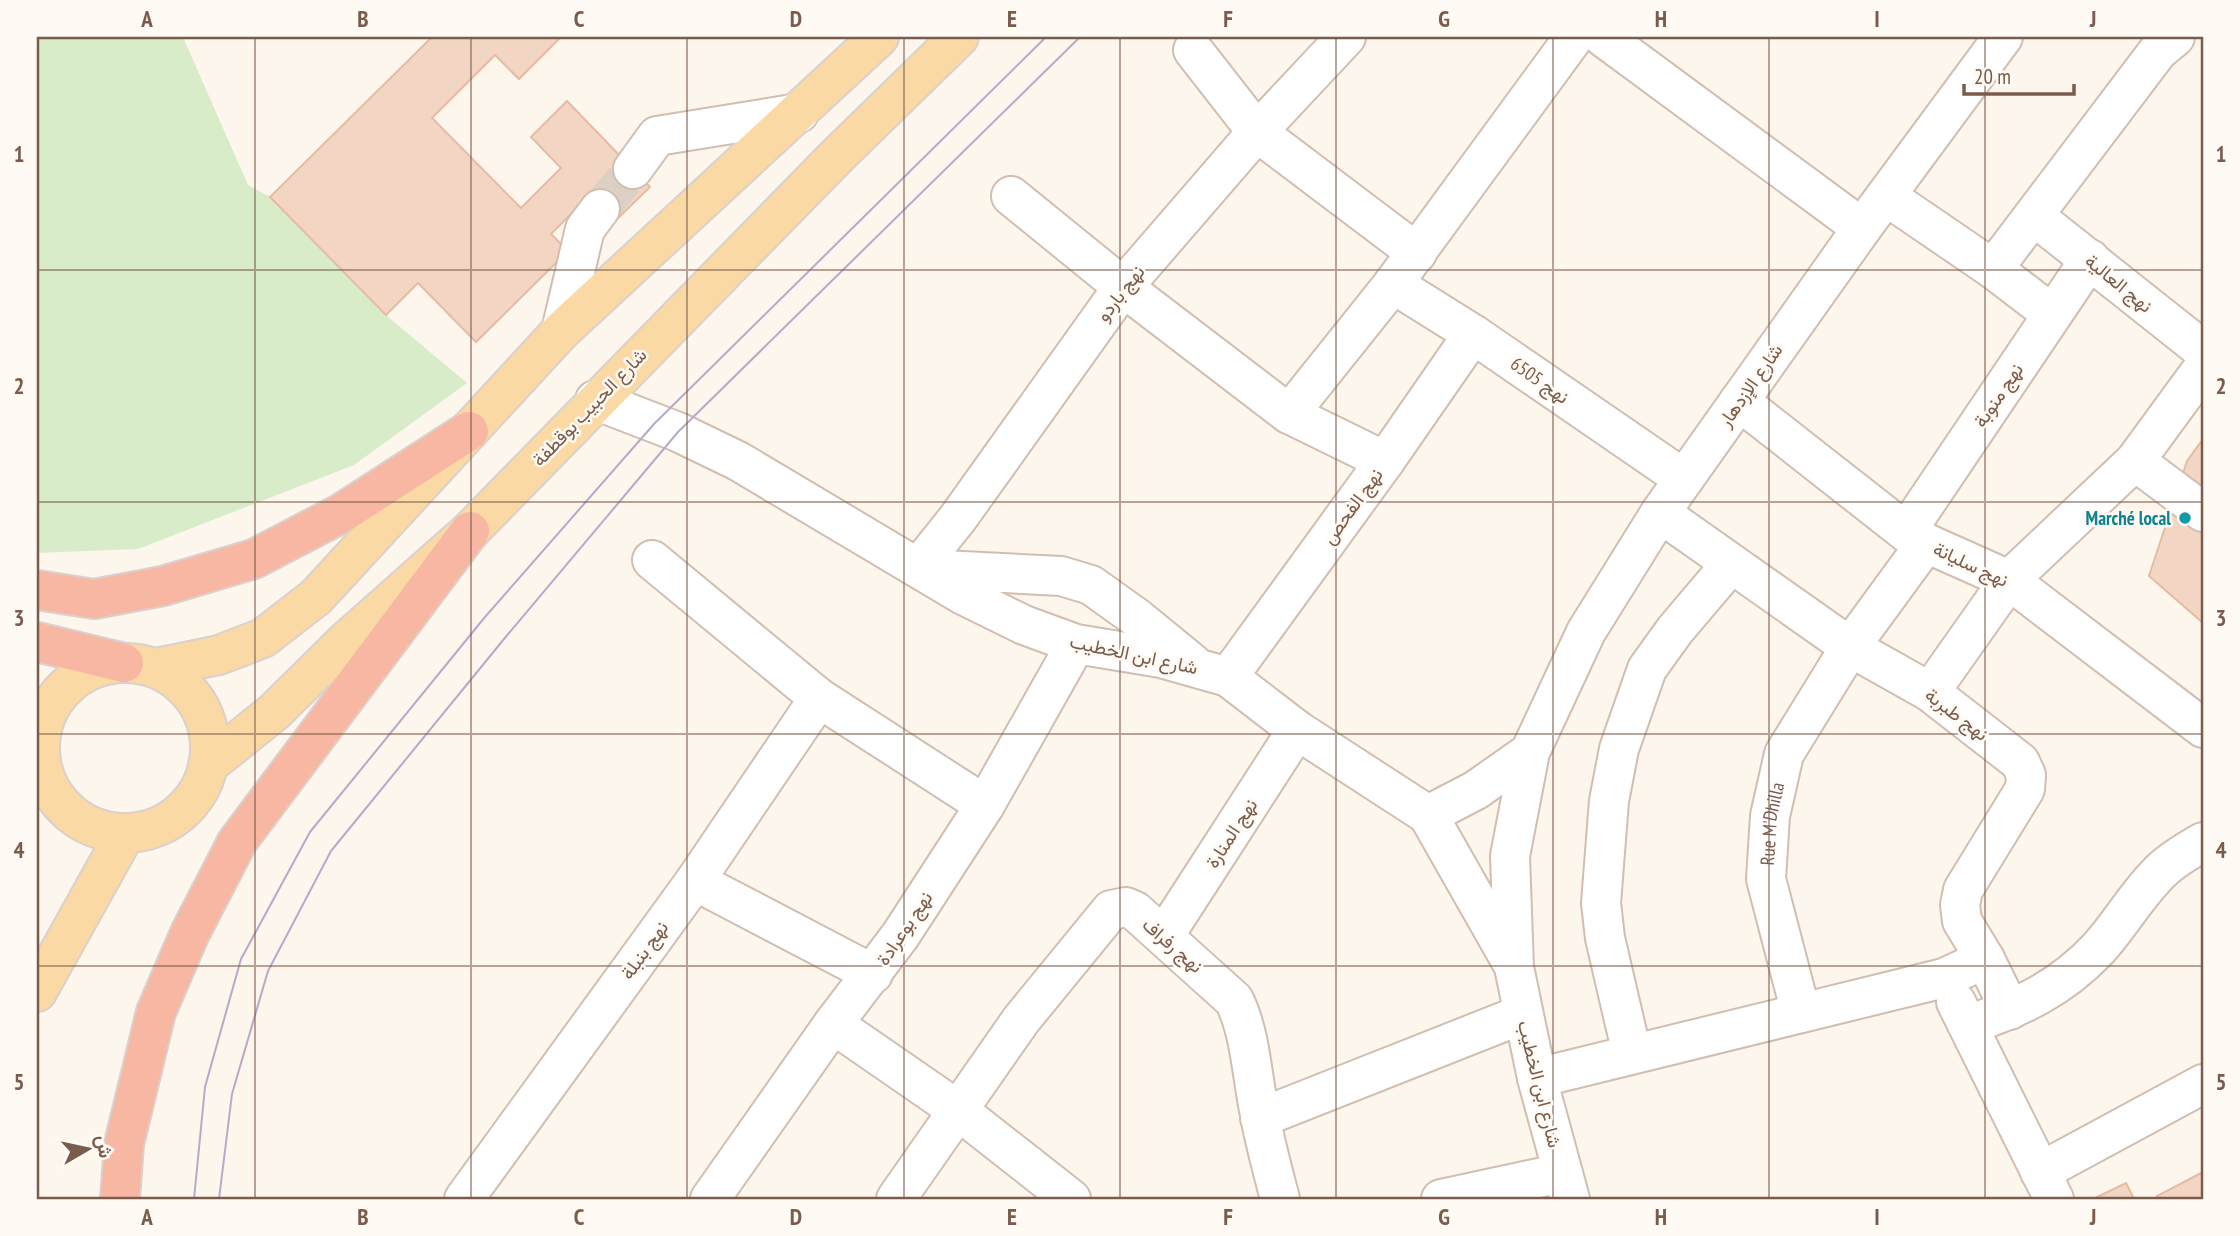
<svg xmlns="http://www.w3.org/2000/svg" width="2240" height="1236" viewBox="0 0 2240 1236" font-family="'PT Sans Narrow',Vazirmatn,sans-serif">
<rect width="100%" height="100%" fill="#fdf6ec"/>
<!-- green -->
<path fill="#d8ecc9" d="M37 37H183L248 185 270 197 386 315 467 383 354 465 138 549 37 553Z"/>
<!-- building -->
<g fill="#f3d5c3" stroke="#e6bba3" stroke-width="2">
<path d="M432 37H561L519 79 495 55 432 118 521 208 561 168 531 137 567 101 650 187 613 223 588 197 551 234 568 251 476 342 418 283 386 315 270 197Z"/>
<path d="M2203 439V623L2149 576 2187 461Z"/>
<path d="M2203 1172V1199H2159L2157 1196Z"/>
<path d="M2126 1183 2134 1199H2093Z"/>
</g>
<g fill="none" stroke-linecap="round" stroke-linejoin="round">
<!-- minor-tunnel -->
<path stroke="#dcd0c4" stroke-width="38" stroke-dasharray="38 19" stroke-linecap="butt" d="M600 209 633 169"/>
<defs>
<g id="minor">
<path d="M1603 37 1862 228"/>
<path d="M1193 50 1257 132 1417 253"/>
<path d="M633 169 657 136 799 113"/>
<path d="M1011 196 1123 287 1289 414 1385 461"/>
<path d="M1886 196 1993 269 2052 314"/>
<path d="M2034 216 2203 350"/>
<path d="M1993 269 2158 51 2175 37"/>
<path d="M1393 284 1473 334 1684 479"/>
<path d="M561 331 585 229 600 209"/>
<path d="M595 400 678 432 738 461 963 595 1024 625 1076 644 1161 658 1228 677 1297 730 1428 815 1511 961"/>
<path d="M1739 401 1906 532 1926 543 2009 580 2203 728"/>
<path d="M1289 414 1393 284 1574 37"/>
<path d="M2135 461 2203 512"/>
<path d="M1660 513 1850 647 1930 692 2020 762 2026 775 2025 789 1963 890 1960 905 1962 921 1985 959 2010 1010"/>
<path d="M1906 532 2090 259"/>
<path d="M652 560 819 698 985 805"/>
<path d="M918 568 958 518 1123 287 1257 132 1346 37"/>
<path d="M923 569 1061 576 1091 585 1137 618 1192 663"/>
<path d="M1228 677 1385 461 1473 334"/>
<path d="M1930 692 2009 580 2135 461 2203 368"/>
<path d="M1428 815 1476 790 1530 752"/>
<path d="M695 881 873 974"/>
<path d="M1164 936 1297 730"/>
<path d="M1956 1002 2054 1199"/>
<path id="s1" d="M1801 1013 1766 879 1770 816 1784 754 1850 647 1926 543"/>
<path d="M833 1024 959 1111 1071 1199"/>
<path d="M1968 1025C2020 1007 2059 990 2098 949 2121 924 2138 892 2163 869 2175 858 2189 850 2203 842"/>
<path d="M1632 1054 1605 938 1601 903 1609 801 1619 749 1647 669 1675 630 1731 564"/>
<path d="M1537 1078 1944 978 1985 959"/>
<path d="M1260 1118 1523 1014"/>
<path d="M2040 1172 2203 1084"/>
<path d="M464 1199 695 881 819 698"/>
<path d="M710 1199 833 1024 900 936 985 805 1076 644"/>
<path d="M896 1199 1021 1020 1111 910 1126 907 1135 911 1234 1000C1251 1034 1252 1078 1260 1115 1265 1144 1273 1171 1280 1199"/>
<path d="M1441 1199 1562 1173"/>
<path d="M1570 1199 1537 1078 1514 967 1510 856 1530 752 1586 632 1660 513 1862 228 2003 37"/>
</g>
<g id="major">
<circle cx="125" cy="748" r="85"/>
<path d="M156 668 219 655 263 638 316 597 561 331 879 37"/>
<path d="M208 765 274 712 346 641 470 531 837 156 959 37"/>
<path d="M37 992 125 834"/>
</g>
<g id="highway">
<path d="M37 590 94 599 163 586 254 559 342 513 469 431"/>
<path d="M37 642 124 663"/>
<path d="M120 1199 124 1144 156 1012 190 933 237 842 470 531"/>
</g>
</defs>
<!-- minor casing -->
<use href="#minor" stroke="#d1beb0" stroke-width="42"/>
<!-- major casing -->
<use href="#major" stroke="#dad1cd" stroke-width="42"/>
<!-- highway casing -->
<use href="#highway" stroke="#dad1cd" stroke-width="42"/>
<!-- minor -->
<use href="#minor" stroke="#fff" stroke-width="38"/>
<!-- major -->
<use href="#major" stroke="#fbd9a5" stroke-width="38"/>
<!-- highway -->
<use href="#highway" stroke="#f7b7a3" stroke-width="38"/>
<!-- tram -->
<g stroke="#b9a8c9" stroke-width="2">
<path d="M194 1199 205 1087 241 959 310 832 485 617 654 424 1046 37"/>
<path d="M219 1199 232 1094 268 971 331 851 504 639 678 432 1080 37"/>
</g>
</g>
<!-- grid -->
<path fill="none" stroke="#7a5c4d" stroke-width="2" stroke-opacity="0.55" d="M255 37V1199M471 37V1199M687 37V1199M904 37V1199M1120 37V1199M1336 37V1199M1553 37V1199M1769 37V1199M1985 37V1199M37 270H2203M37 502H2203M37 734H2203M37 966H2203"/>
<!-- markers -->
<circle fill="#0f9aa8" stroke="#fffaf3" stroke-width="2.5" cx="2185" cy="518" r="7"/>
<g text-anchor="middle" dominant-baseline="central" stroke-width="5" stroke-linejoin="round" paint-order="stroke">
<!-- street labels -->
<g font-size="19" fill="#7a5c4d" stroke="#fffaf3">
<text transform="translate(2119 283) rotate(39)">نهج العالية</text>
<text transform="translate(1120 293) rotate(-52)">نهج باردو</text>
<text transform="translate(1540 380) rotate(35)">نهج 6505</text>
<text transform="translate(1750 385) rotate(-55)">شارع الإزدهار</text>
<text transform="translate(1998 395) rotate(-56)">نهج منوبة</text>
<text transform="translate(589 407) rotate(-46)">شارع الحبيب بوقطفة</text>
<text transform="translate(1352 506) rotate(-54)">نهج الفحص</text>
<text transform="translate(1971 564) rotate(25)">نهج سليانة</text>
<text transform="translate(1134 654) rotate(12)">شارع ابن الخطيب</text>
<text transform="translate(1957 714) rotate(37)">نهج طبربة</text>
<text stroke="none"><textPath href="#s1" startOffset="194">Rue M'Dhilla</textPath></text>
<text transform="translate(1231 833) rotate(-57)">نهج المنارة</text>
<text transform="translate(904 928) rotate(-56)">نهج بوعرادة</text>
<text transform="translate(1173 945) rotate(41)">نهج رفراف</text>
<text transform="translate(644 950) rotate(-54)">نهج بنبلة</text>
<text transform="translate(1540 1084) rotate(76)">شارع ابن الخطيب</text>
</g>
<!-- culture labels -->
<g font-size="19" font-weight="bold" fill="#0d838f" stroke="#fffaf3" text-anchor="end">
<text x="2171" y="518">Marché local</text>
</g>
</g>
<!-- border -->
<rect width="2240" height="1236" fill="none" stroke="#fffaf3" stroke-width="77"/>
<!-- north arrow -->
<g transform="translate(88 1149) rotate(81)" stroke="#fffaf3" stroke-width="5" paint-order="stroke">
<path d="M0-5L12 26L0 18L-12 26Z" fill="#7a5c4d"/>
<text y="-10" font-size="19" font-weight="bold" text-anchor="middle" fill="#7a5c4d">ش</text>
</g>
<!-- scale -->
<path d="M1964 84v10h110v-10" fill="none" stroke="#7a5c4d" stroke-width="3.5"/>
<text x="1974" y="84" font-size="21" fill="#7a5c4d" stroke="#fffaf3" stroke-width="5" paint-order="stroke">20 m</text>
<rect x="38" y="38" width="2164" height="1160" fill="none" stroke="#7a5c4d" stroke-width="2.5"/>
<g font-size="23" text-anchor="middle" font-weight="bold" fill="#7a5c4d">
<text x="147" y="27">A</text>
<text x="363" y="27">B</text>
<text x="579" y="27">C</text>
<text x="796" y="27">D</text>
<text x="1012" y="27">E</text>
<text x="1228" y="27">F</text>
<text x="1444" y="27">G</text>
<text x="1661" y="27">H</text>
<text x="1877" y="27">I</text>
<text x="2093" y="27">J</text>
<text x="19" y="162">1</text>
<text x="2221" y="162">1</text>
<text x="19" y="394">2</text>
<text x="2221" y="394">2</text>
<text x="19" y="626">3</text>
<text x="2221" y="626">3</text>
<text x="19" y="858">4</text>
<text x="2221" y="858">4</text>
<text x="19" y="1090">5</text>
<text x="2221" y="1090">5</text>
<text x="147" y="1225">A</text>
<text x="363" y="1225">B</text>
<text x="579" y="1225">C</text>
<text x="796" y="1225">D</text>
<text x="1012" y="1225">E</text>
<text x="1228" y="1225">F</text>
<text x="1444" y="1225">G</text>
<text x="1661" y="1225">H</text>
<text x="1877" y="1225">I</text>
<text x="2093" y="1225">J</text>
</g>
</svg>
